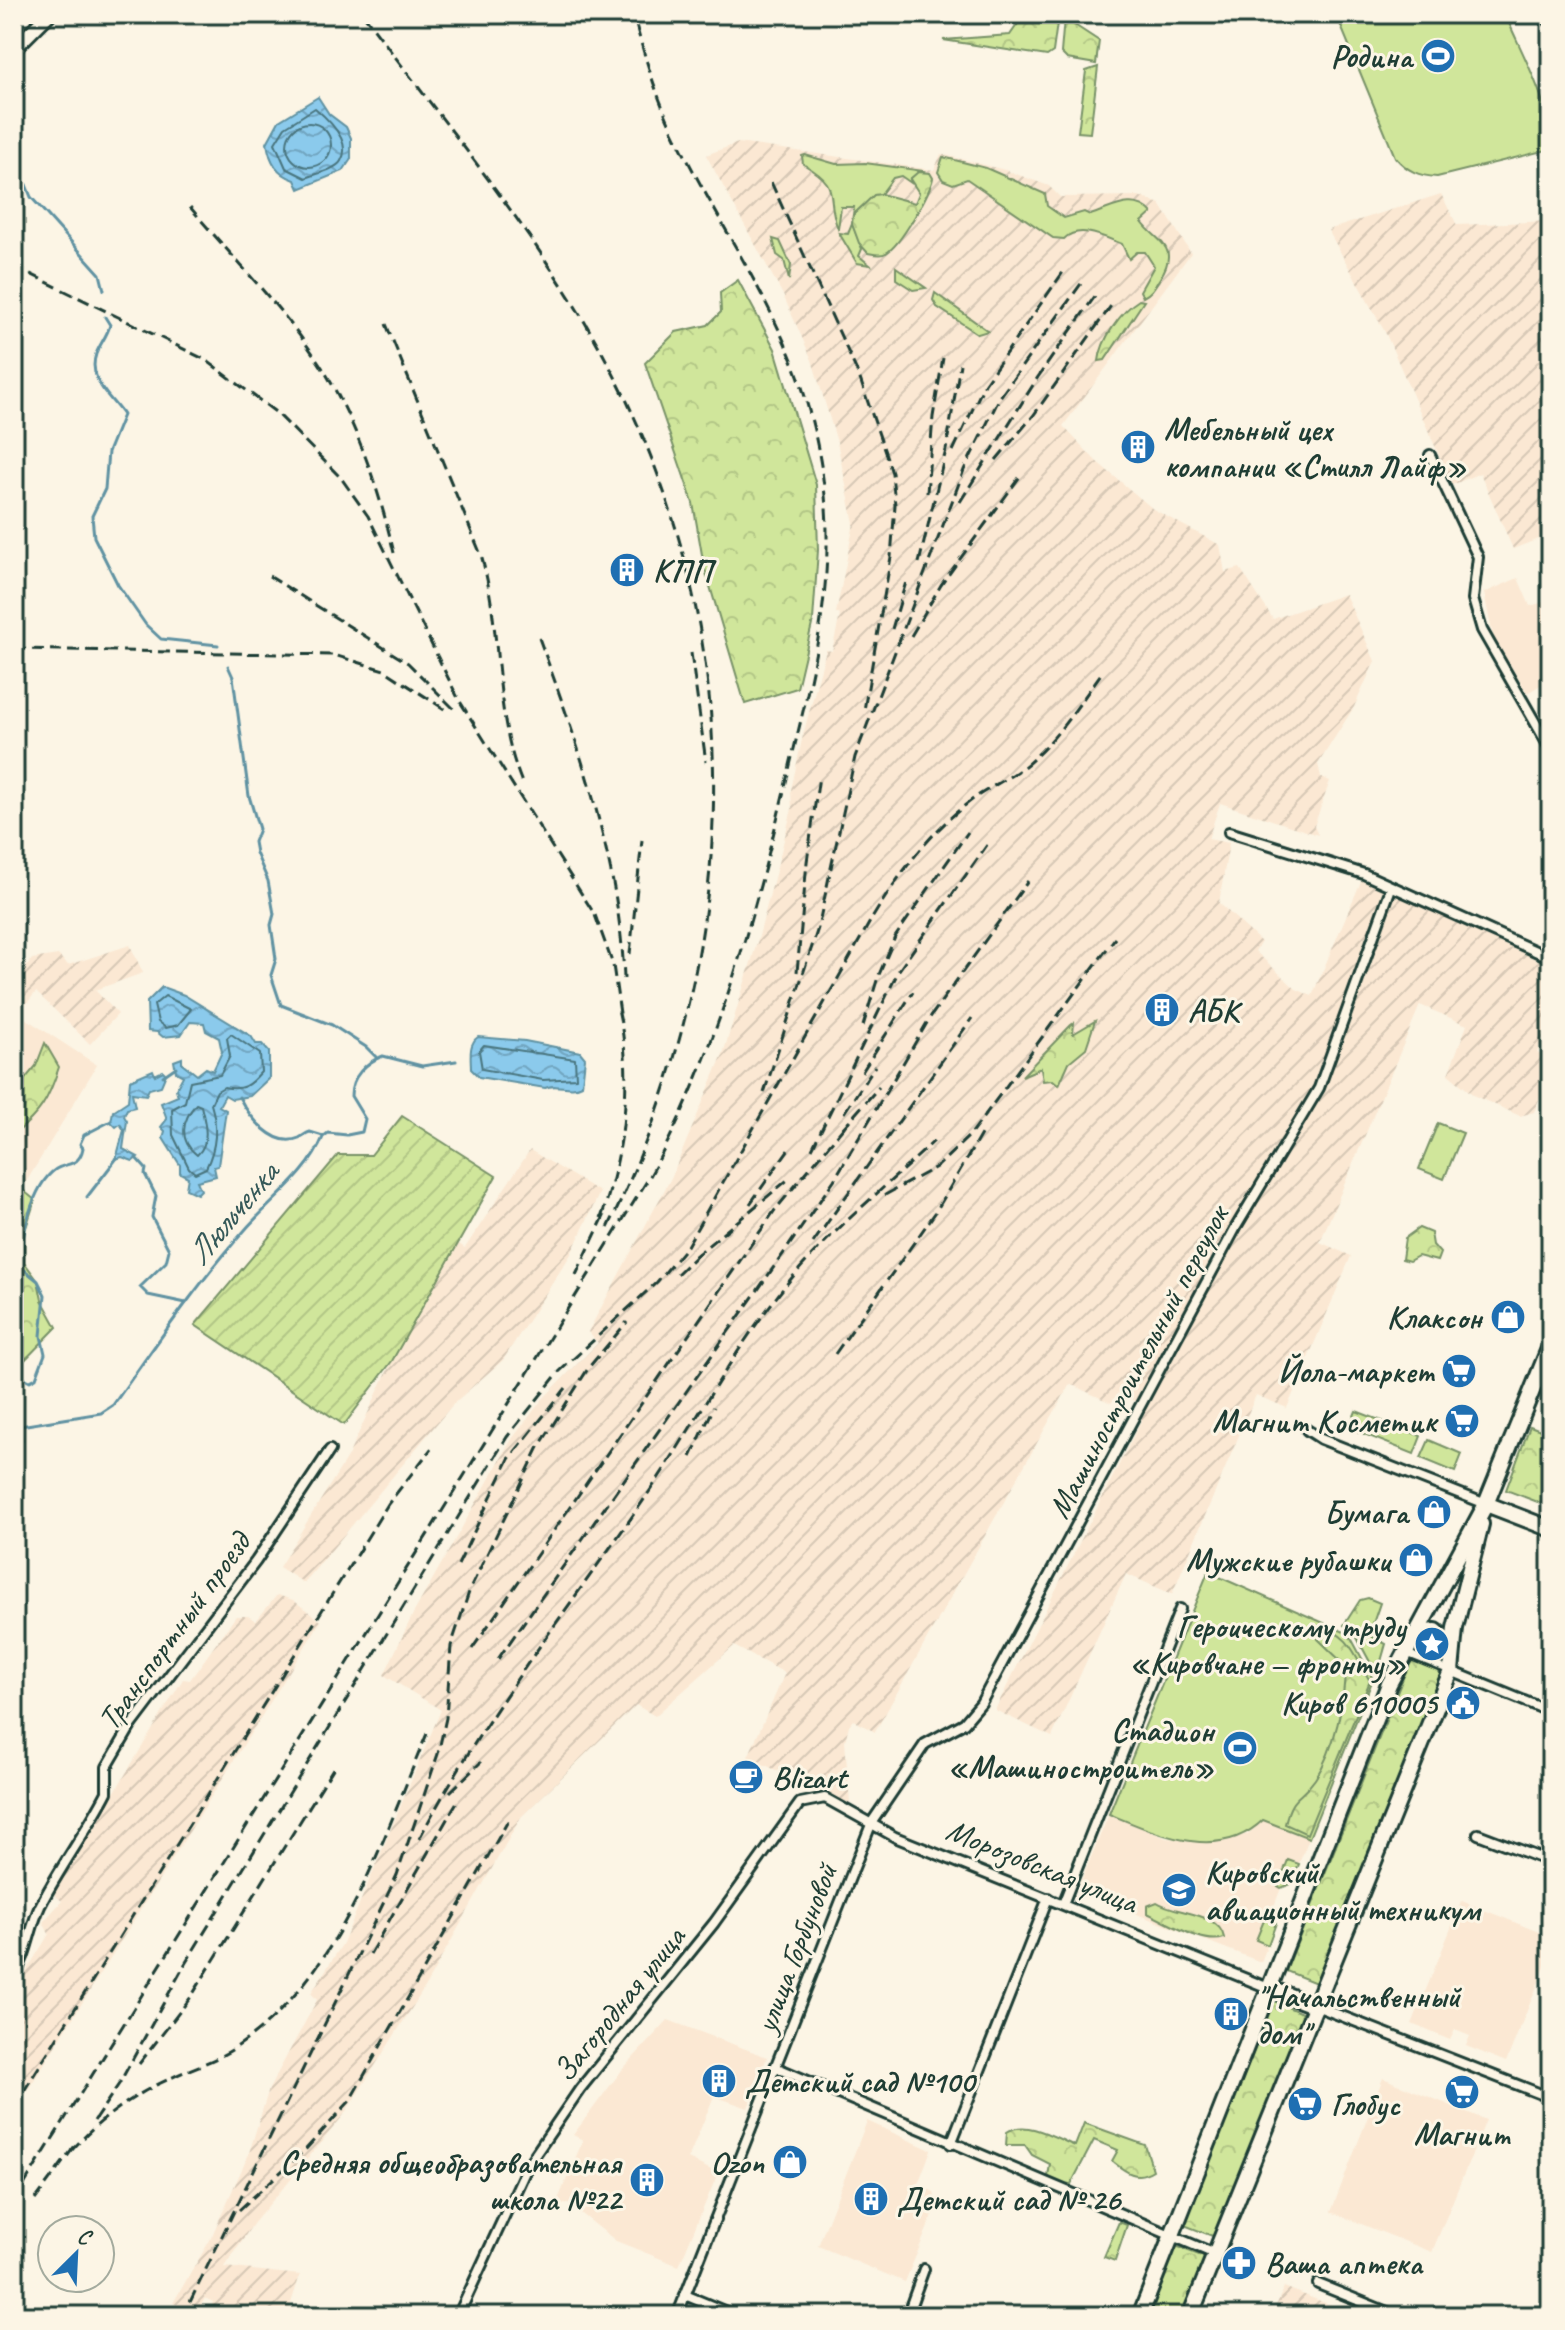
<svg xmlns="http://www.w3.org/2000/svg" width="1565" height="2330" viewBox="0 0 1565 2330" font-family="Caveat,sans-serif">
<defs>
<pattern id="industrial-furrows" width="10" height="10" patternUnits="userSpaceOnUse" patternTransform="scale(2)"><rect width="10" height="10" fill="#fbe8d3"/><path d="M-1 1l2-2M0 10L10 0M9 11l2-2" fill="none" stroke="#d7c8b6"/></pattern>
<pattern id="forest-crowns" width="20" height="18" patternUnits="userSpaceOnUse" patternTransform="scale(2)"><rect width="20" height="18" fill="#d0e69b"/><path d="M2 6a3 3 0 1 1 6 0M12 15a3 3 0 1 1 6 0" fill="none" stroke="#b2c686"/></pattern>
<pattern id="garden-furrows" width="10" height="10" patternUnits="userSpaceOnUse" patternTransform="scale(2)"><rect width="10" height="10" fill="#d0e69b"/><path d="M-1 1l2-2M0 10L10 0M9 11l2-2" fill="none" stroke="#b2c686"/></pattern>
<pattern id="water-waves" width="16" height="10" patternUnits="userSpaceOnUse" patternTransform="scale(2)"><rect width="16" height="10" fill="#8bcaec"/><path d="M0 5q4-4 8 0t8 0" fill="none" stroke="#71a5c0"/></pattern>
</defs>
<rect width="100%" height="100%" fill="#fcf5e5"/>
<filter id="ink" filterUnits="userSpaceOnUse"><feTurbulence type="fractalNoise" baseFrequency=".0125" numOctaves="2"/><feDisplacementMap in="SourceGraphic" scale="16" xChannelSelector="R" yChannelSelector="G"/><feConvolveMatrix kernelMatrix="1 2 1 2 8 2 1 2 1" color-interpolation-filters="sRGB"/></filter>
<g filter="url(#ink)">
<!-- built -->
<g fill="#fbe8d3">
<path d="M1518 578 1530 606 1551 600V679L1527 693 1493 636 1484 593Z"/>
<path d="M14 1011 97 1065 14 1202Z"/>
<path d="M1109 1814 1166 1838 1210 1842 1230 1839 1248 1834 1263 1820 1309 1838 1291 1884 1281 1888 1271 1914 1276 1923 1261 1962 1077 1891Z"/>
<path d="M1462 1901 1551 1937V1952L1506 2062 1466 2046 1470 2036 1455 2030 1450 2040 1412 2024Z"/>
<path d="M668 2020 767 2057 748 2108 714 2096 688 2159 718 2173 679 2266 616 2241 568 2203 562 2205 557 2202 583 2140 573 2135 622 2070Z"/>
<path d="M1383 2078 1486 2120 1432 2252 1331 2212Z"/>
<path d="M867 2121 931 2150 918 2184 934 2192 937 2205 905 2282 818 2246Z"/>
</g>
<!-- industrial -->
<g fill="url(#industrial-furrows)">
<path d="M738 143 934 170 941 154 1005 170 1049 186 1060 197 1139 196 1160 204 1191 253 1063 426 1096 461 1153 509 1220 545 1225 572 1240 568 1273 619 1345 594 1375 661 1354 707 1318 764 1321 777 1330 781 1314 826 1318 835 1220 803 1208 839 1229 843 1219 903 1261 942 1255 951 1296 989 1312 996 1362 879 1551 966V1018L1537 1053 1551 1059V1071L1534 1112 1520 1116 1475 1096 1448 1074 1467 1025 1420 1005 1320 1242 1351 1256 1287 1408 1256 1395 1172 1594 1126 1574 1052 1737 995 1710 1142 1419 1140 1404 1118 1393 1111 1403 1070 1384 875 1732 853 1720 849 1725 845 1741 850 1805 748 1757 785 1673 734 1646 655 1716 636 1705 521 1817 422 1992 343 2116 253 2224 224 2267 300 2275 287 2316H207L213 2302 205 2298 196 2314 173 2303 210 2240 248 2156 269 2089 317 2000 311 1993 343 1943 441 1710 384 1675 413 1614 512 1439 541 1401 598 1343 588 1332 671 1178 723 1054 759 936 792 809 791 790 803 735 826 650 832 651 840 615 836 613 854 523 837 442 812 360 783 295 706 155Z"/>
<path d="M1441 194 1457 225 1551 221V534L1513 549 1480 473 1452 485 1386 334 1328 230Z"/>
<path d="M130 945 143 973 95 990 118 1014 90 1044 36 992 18 1014 14 1011V985L32 959 58 955 68 965Z"/>
<path d="M530 1150 600 1192 571 1254 503 1360 454 1403 304 1583 279 1567 348 1456 392 1361 456 1242 465 1248Z"/>
<path d="M277 1595 293 1600 321 1621 14 2112V1991L49 1934 43 1922 62 1901 53 1894 183 1679 190 1680 236 1616H248L256 1621Z"/>
<path d="M1284 2287 1359 2316H1272Z"/>
</g>
<!-- grass -->
<g fill="#d0e69b" stroke="#789268" stroke-width="2">
<path d="M1336 14H1505C1523 56 1551 103 1551 149L1437 177C1419 176 1407 171 1395 157Z"/>
<path d="M805 155 836 164 865 163 924 171 910 179 911 183 901 176 893 178 881 194 874 196 853 215 854 207H841L838 229C824 193 844 188 803 164L802 156Z"/>
<path d="M943 157 986 168 1045 194 1047 206 1064 218 1084 212 1090 215C1111 209 1134 193 1152 213L1142 222C1156 242 1181 245 1160 278 1155 286 1152 293 1143 297L1140 291 1154 266 1145 252H1137L1129 259 1122 244C1104 237 1079 224 1064 239L1053 238 967 179 953 184 943 180 938 172Z"/>
<path d="M852 224 862 249 859 256 870 265 857 263 839 233 848 234Z"/>
<path d="M896 267 926 288 913 290 896 279Z"/>
<path d="M935 293 988 331 978 334 937 307 933 300Z"/>
<path d="M1438 1123 1463 1133 1444 1179 1419 1169Z"/>
<path d="M1356 1411 1421 1436 1414 1454 1349 1428Z"/>
<path d="M1429 1440 1462 1454 1455 1472 1421 1458Z"/>
<path d="M1208 1572 1349 1634 1373 1679 1309 1838 1263 1820C1218 1863 1158 1834 1109 1814Z"/>
<path d="M1288 1860 1299 1864 1291 1884 1281 1888 1278 1886Z"/>
<path d="M1267 1913 1276 1923 1268 1945 1256 1940Z"/>
</g>
<!-- forest -->
<g fill="url(#forest-crowns)" stroke="#789268" stroke-width="2">
<path d="M1035 14 1058 16 1053 52 1047 56 943 40 1010 35 1024 15 1032 19Z"/>
<path d="M1064 18 1099 41 1096 64 1067 59 1061 53Z"/>
<path d="M1098 67 1090 133 1078 132 1086 71Z"/>
<path d="M918 172 930 173 933 178C930 193 900 246 886 253 881 256 874 254 868 253L859 243 852 224 853 215 874 195 881 194 915 203 919 193 910 179Z"/>
<path d="M773 239 780 241 791 265 789 280 784 260 777 255Z"/>
<path d="M738 280 775 349 816 485 818 550 813 620 797 688 745 704 704 566 693 503 645 363 676 332 708 325 721 312 720 293Z"/>
<path d="M1144 301 1105 360 1099 361C1101 340 1121 311 1139 300Z"/>
<path d="M1095 1021 1086 1048 1069 1062 1059 1085 1053 1080 1043 1081 1041 1068 1022 1076 1071 1025 1074 1023 1073 1034Z"/>
<path d="M45 1043 59 1067C48 1101 41 1112 14 1135V1092L36 1066Z"/>
<path d="M14 1183 35 1200 24 1234V1262L38 1281 42 1300 57 1327 14 1371Z"/>
<path d="M1419 1228 1431 1233 1433 1245 1440 1253 1437 1261 1418 1256 1409 1261 1402 1259 1405 1238Z"/>
<path d="M1530 1426 1551 1434V1507L1506 1490Z"/>
<path d="M1368 1598 1380 1603 1369 1635 1386 1644 1377 1675 1355 1634 1344 1625 1360 1600Z"/>
<path d="M1318 1626C1351 1634 1354 1654 1370 1681L1307 1834 1285 1824C1292 1793 1300 1801 1315 1779 1335 1749 1345 1701 1345 1665L1318 1639Z"/>
<path d="M1411 1658 1442 1671 1316 1983 1286 1971Z"/>
<path d="M1157 1902C1175 1914 1220 1912 1224 1938 1204 1946 1168 1922 1147 1913V1906Z"/>
<path d="M1274 2001 1304 2014 1215 2237 1184 2225Z"/>
<path d="M1084 2123 1145 2145 1153 2170C1136 2181 1126 2172 1112 2161L1118 2150 1094 2140 1069 2188 1048 2177 1050 2164 1032 2155 1025 2145H1006L1007 2132C1027 2119 1056 2138 1075 2146Z"/>
<path d="M1119 2222 1127 2225 1115 2261 1104 2257Z"/>
<path d="M1176 2246 1207 2258 1184 2316H1147Z"/>
</g>
<!-- garden -->
<path fill="url(#garden-furrows)" stroke="#789268" stroke-width="2" d="M402 1116 496 1176 392 1361 344 1425 195 1325 338 1155H371Z"/>
<!-- water -->
<g fill="url(#water-waves)" stroke="#6092a2" stroke-width="2">
<path d="M318 97 329 114 346 127 351 138V159L343 171 299 189 295 180C277 174 270 162 267 143L279 121Z"/>
<path d="M162 987 184 995 251 1036 256 1044H262L269 1052V1078L250 1096 232 1099 225 1095 219 1106 226 1110 218 1166 214 1167 216 1176 197 1181 201 1190 197 1194 186 1189 188 1177 180 1173V1165L163 1138 165 1131 161 1127 167 1119 161 1103 178 1096 176 1089 183 1076 176 1072 174 1061 182 1058V1063L197 1075 206 1068 213 1071 222 1052 219 1038 206 1031 204 1023 190 1022 181 1035 163 1037 157 1032 148 1031 147 1002Z"/>
<path d="M478 1037 525 1041 580 1052 585 1058 582 1085C569 1092 557 1082 545 1088L479 1077 471 1069C471 1058 468 1044 478 1037Z"/>
<path d="M153 1070 155 1075 163 1071 166 1074 161 1086 149 1089 146 1095 132 1093 135 1107 127 1109 124 1116 127 1121 123 1149 138 1157 133 1161 122 1157 116 1159 124 1130 120 1124 116 1127 111 1122 113 1111 128 1101 130 1080Z"/>
</g>
<g fill="none" stroke-linecap="round" stroke-linejoin="round">
<!-- shore -->
<g stroke="#4a757e" stroke-width="2">
<path d="M315 108C328 119 353 142 341 161 336 170 314 174 306 178L286 168 275 143 285 127Z"/>
<circle cx="309" cy="145" r="22"/>
<path d="M165 996 191 1009 178 1025 166 1028 158 1022 154 1005Z"/>
<path d="M231 1034 260 1054 261 1072C249 1086 242 1091 224 1087L217 1091 211 1104C218 1126 217 1146 206 1168L195 1173 189 1168 173 1135 172 1109 185 1102 190 1081 220 1075 230 1056 227 1038Z"/>
<path d="M484 1045 575 1059 576 1078 543 1080 482 1069 479 1051Z"/>
<path d="M196 1104 201 1106C205 1122 211 1143 197 1155 178 1140 182 1120 196 1104Z"/>
</g>
<!-- stream -->
<g stroke="#6092a2" stroke-width="3">
<path d="M14 155 31 197 100 274 104 290"/>
<path d="M105 317 110 325C107 336 100 344 96 354 87 380 111 397 123 415L108 452 105 489 92 516 94 537 118 585 146 625 161 639 218 645"/>
<path d="M228 666 233 677 249 796 259 829 254 842 256 853 268 881 274 914 271 925 276 959 271 975 281 1005 332 1025 366 1047 377 1058"/>
<path d="M163 1076 176 1067"/>
<path d="M239 1097C249 1116 274 1149 299 1138 303 1136 306 1133 310 1132L323 1136"/>
<path d="M136 1158 146 1169 145 1174 156 1196 152 1217 169 1250 166 1262 140 1287 148 1295 186 1303"/>
<path d="M87 1197 117 1158"/>
<path d="M14 1373 30 1381 36 1378 45 1354 41 1336 45 1295 38 1281 22 1268C19 1241 32 1185 56 1169 68 1162 79 1167 83 1148L80 1144 84 1135 111 1121"/>
<path d="M14 1427 101 1413 113 1405C155 1346 197 1284 245 1230 271 1200 309 1174 323 1137L328 1133 347 1135 362 1132 365 1119 351 1096C351 1077 366 1062 383 1056L422 1066 456 1061"/>
<path d="M14 1458 22 1440 20 1428"/>
</g>
<defs>
<path id="pedestrian" d="M1406 1653 1451 1671"/>
<g id="minor">
<path d="M1430 455 1478 557 1473 599 1482 630 1551 750"/>
<path d="M1229 832 1364 874 1551 958"/>
<path d="M1307 1430 1321 1439 1486 1504"/>
<path d="M1451 1671 1551 1712"/>
<path d="M1478 1834 1551 1862"/>
<path d="M1063 1904 1180 1609"/>
<path d="M14 1976C28 1953 29 1930 40 1906 60 1867 87 1831 107 1792V1767L131 1726 256 1561 330 1450"/>
<path d="M1316 2006 1551 2098"/>
<path d="M775 2067 1215 2254"/>
<path d="M951 2144 1048 1898"/>
<path d="M1318 2284 1397 2316"/>
<path d="M685 2295 736 2316"/>
<path d="M458 2316 528 2165 580 2089 714 1923 800 1803 825 1798 895 1837 1271 1989"/>
<path d="M677 2316 872 1822 925 1744 964 1723 981 1703 1236 1227 1319 1088 1391 888"/>
<path d="M907 2316 924 2269"/>
</g>
<path id="secondary" d="M14 49 49 14"/>
<g id="primary">
<path d="M1549 14 1551 19"/>
<path d="M1486 1504 1551 1529"/>
<path d="M1416 1633 1436 1631 1453 1647"/>
<path d="M1271 1989 1316 2006"/>
<path d="M1140 2316 1389 1684 1486 1504 1551 1344"/>
<path d="M1190 2316 1451 1671 1455 1628 1481 1524"/>
</g>
</defs>
<!-- pedestrian casing -->
<use href="#pedestrian" stroke="#1f3d34" stroke-width="12"/>
<!-- minor casing -->
<use href="#minor" stroke="#1f3d34" stroke-width="14"/>
<!-- secondary casing -->
<use href="#secondary" stroke="#1f3d34" stroke-width="18"/>
<!-- primary casing -->
<use href="#primary" stroke="#1f3d34" stroke-width="20"/>
<!-- pedestrian -->
<use href="#pedestrian" stroke="#fcf5e5" stroke-width="6"/>
<!-- minor -->
<use href="#minor" stroke="#fcf5e5" stroke-width="8"/>
<!-- secondary -->
<use href="#secondary" stroke="#fcf5e5" stroke-width="12"/>
<!-- primary -->
<use href="#primary" stroke="#fcf5e5" stroke-width="14"/>
<!-- rail -->
<g stroke="#1f3d34" stroke-width="3" stroke-dasharray="12 6" stroke-linecap="butt">
<path d="M363 14C443 122 532 228 598 345 754 625 747 943 608 1228"/>
<path d="M771 182 859 376 892 473 895 505 891 557 864 710"/>
<path d="M190 207C235 261 288 313 325 372 359 429 379 490 394 553"/>
<path d="M14 266 206 360 278 414 341 478 368 516 459 700 595 915 613 965 621 1020"/>
<path d="M386 324 481 555C503 630 492 712 523 785"/>
<path d="M953 451 985 383 1066 268"/>
<path d="M996 460 1033 416 1113 303"/>
<path d="M927 493 933 417 943 358"/>
<path d="M960 502 1038 377 1098 292"/>
<path d="M919 563 946 450 960 364"/>
<path d="M269 576 408 663 455 710"/>
<path d="M892 629 906 582"/>
<path d="M911 636 941 585 1021 475"/>
<path d="M539 638C579 746 620 863 624 979"/>
<path d="M14 649 334 655 384 670 446 710"/>
<path d="M691 653 706 762"/>
<path d="M630 954 642 840"/>
<path d="M797 972 807 862 819 776"/>
<path d="M863 1026 878 977 895 937 968 832"/>
<path d="M862 1072 913 992"/>
<path d="M764 1093 818 928 855 757 964 470 1000 397 1083 281"/>
<path d="M844 1113 875 1066"/>
<path d="M842 1129 879 1087"/>
<path d="M812 1149 899 970 987 845"/>
<path d="M885 1195 938 1166 971 1134 1115 938"/>
<path d="M750 1204 791 1146"/>
<path d="M601 1218C624 1154 634 1076 618 1009"/>
<path d="M813 1243 972 1018"/>
<path d="M694 1257 790 1178"/>
<path d="M677 1274 700 1252"/>
<path d="M576 1275 607 1210"/>
<path d="M835 1354 935 1213 983 1131"/>
<path d="M691 1457 714 1407"/>
<path d="M458 1565 509 1459 566 1388"/>
<path d="M472 1649 775 1210 849 1121"/>
<path d="M498 1659 788 1247 834 1180 931 1016 1028 881"/>
<path d="M450 1792 481 1762"/>
<path d="M419 1839C480 1723 560 1619 636 1511 688 1438 729 1355 786 1285 829 1232 885 1188 934 1141"/>
<path d="M370 1954 458 1800"/>
<path d="M139 2064 191 1997 334 1767"/>
<path d="M14 2107 388 1504 431 1449"/>
<path d="M94 2121 119 2084 185 1964 507 1437 559 1372 657 1282 687 1246 871 920C897 877 928 834 968 803 989 786 1015 777 1034 758 1061 733 1081 701 1103 671"/>
<path d="M71 2151C99 2120 131 2096 169 2079 191 2068 215 2061 235 2048 343 1976 380 1842 429 1729"/>
<path d="M35 2200 77 2143"/>
<path d="M14 2201 650 1176C720 1049 758 902 791 761 809 687 828 613 827 536 827 483 816 428 799 378 767 290 713 215 673 131 655 93 644 54 633 14"/>
<path d="M239 2210 306 2149 349 2102 508 1821"/>
<path d="M190 2302 397 1875 438 1754 446 1718 451 1646 470 1589 539 1447 589 1367 627 1322"/>
</g>
</g>
</g>
<!-- icons -->
<defs>
<symbol id="stadium-disc" viewBox="-11 -11 22 22"><circle r="9.5" fill="#1f6fb2" stroke="#fcf5e5"/><path d="M0-5a6.5 5 0 1 0 0 10a6.5 5 0 1 0 0-10ZM-3.5-1.8h7v3.6h-7Z" fill="#fff"/></symbol>
<symbol id="building-disc" viewBox="-11 -11 22 22"><circle r="9.5" fill="#1f6fb2" stroke="#fcf5e5"/><path d="M-4-6H4V6H1V3H-1V6H-4ZM-2.5-4.3h1.7v1.8h-1.7ZM.8-4.3h1.7v1.8H.8ZM-2.5-1h1.7V.8h-1.7ZM.8-1h1.7V.8H.8Z" fill="#fff"/></symbol>
<symbol id="shop-disc" viewBox="-11 -11 22 22"><circle r="9.5" fill="#1f6fb2" stroke="#fcf5e5"/><path d="M-5-2.5h2.3a2.7 3.5 0 0 1 5.4 0H5L5.5 6h-11ZM-1.5-2.5h3a1.5 2.3 0 0 0-3 0Z" fill="#fff"/></symbol>
<symbol id="supermarket-disc" viewBox="-11 -11 22 22"><circle r="9.5" fill="#1f6fb2" stroke="#fcf5e5"/><path d="M-6-5.5h2.5l.6 2H6L4.5 2H-2.5L-4.4-4H-6ZM-1.5 3.2a1.3 1.3 0 1 0 .1 0ZM3 3.2a1.3 1.3 0 1 0 .1 0Z" fill="#fff"/></symbol>
<symbol id="sight-disc" viewBox="-11 -11 22 22"><circle r="9.5" fill="#1f6fb2" stroke="#fcf5e5"/><path d="M0-6L1.8-2.2L6-1.7L2.9 1.2L3.7 5.4L0 3.3L-3.7 5.4L-2.9 1.2L-6-1.7L-1.8-2.2Z" fill="#fff"/></symbol>
<symbol id="civic-disc" viewBox="-11 -11 22 22"><circle r="9.5" fill="#1f6fb2" stroke="#fcf5e5"/><path d="M-.6-6.5H3V-4.5H.6V-3L4-1V1h2V6H-6V1h2V-1L-.6-3ZM-1.2 2.5V6h2.4V2.5Z" fill="#fff"/></symbol>
<symbol id="cafe-disc" viewBox="-11 -11 22 22"><circle r="9.5" fill="#1f6fb2" stroke="#fcf5e5"/><path d="M-5.5-4.5H6V0H3Q3 3.5 0 3.5H-2.5Q-5.5 3.5-5.5 0ZM3-3.2v2h1.7v-2ZM-6 4.5H4V6H-6Z" fill="#fff"/></symbol>
<symbol id="university-disc" viewBox="-11 -11 22 22"><circle r="9.5" fill="#1f6fb2" stroke="#fcf5e5"/><path d="M0-5L7-2L0 1L-7-2ZM-4 1L0 2.5L4 1V4Q0 6-4 4Z" fill="#fff"/></symbol>
<symbol id="pharmacy-disc" viewBox="-11 -11 22 22"><circle r="9.5" fill="#1f6fb2" stroke="#fcf5e5"/><path d="M-2-6h4v4h4v4h-4v4h-4v-4h-4v-4h4Z" fill="#fff"/></symbol>
</defs>
<g fill-rule="evenodd">
<use href="#stadium-disc" x="1418" y="36" width="40" height="40"/>
<use href="#building-disc" x="1118" y="427" width="40" height="40"/>
<use href="#building-disc" x="607" y="550" width="40" height="40"/>
<use href="#building-disc" x="1142" y="990" width="40" height="40"/>
<use href="#shop-disc" x="1488" y="1297" width="40" height="40"/>
<use href="#supermarket-disc" x="1439" y="1351" width="40" height="40"/>
<use href="#supermarket-disc" x="1442" y="1401" width="40" height="40"/>
<use href="#shop-disc" x="1414" y="1492" width="40" height="40"/>
<use href="#shop-disc" x="1396" y="1540" width="40" height="40"/>
<use href="#sight-disc" x="1412" y="1624" width="40" height="40"/>
<use href="#civic-disc" x="1443" y="1683" width="40" height="40"/>
<use href="#stadium-disc" x="1220" y="1728" width="40" height="40"/>
<use href="#cafe-disc" x="726" y="1757" width="40" height="40"/>
<use href="#university-disc" x="1159" y="1870" width="40" height="40"/>
<use href="#building-disc" x="1211" y="1994" width="40" height="40"/>
<use href="#building-disc" x="699" y="2061" width="40" height="40"/>
<use href="#supermarket-disc" x="1442" y="2072" width="40" height="40"/>
<use href="#supermarket-disc" x="1285" y="2084" width="40" height="40"/>
<use href="#shop-disc" x="770" y="2142" width="40" height="40"/>
<use href="#building-disc" x="627" y="2160" width="40" height="40"/>
<use href="#building-disc" x="851" y="2179" width="40" height="40"/>
<use href="#pharmacy-disc" x="1219" y="2243" width="40" height="40"/>
</g>
<g text-anchor="middle" dominant-baseline="central" stroke-width="6" stroke-linejoin="round" paint-order="stroke">
<!-- poi labels -->
<g font-size="32" font-weight="bold" fill="#1f3d34" stroke="#fcf5e5" text-anchor="end">
<text x="1412" y="56">Родина</text>
<text x="1164" y="429" text-anchor="start">Мебельный цех<tspan x="1164" dy="37">компании «Стилл Лайф»</tspan></text>
<text x="653" y="570" text-anchor="start">КПП</text>
<text x="1188" y="1010" text-anchor="start">АБК</text>
<text x="1482" y="1317">Клаксон</text>
<text x="1433" y="1371">Йола-маркет</text>
<text x="1436" y="1421">Магнит Косметик</text>
<text x="1408" y="1512">Бумага</text>
<text x="1390" y="1560">Мужские рубашки</text>
<text x="1406" y="1626">Героическому труду<tspan x="1406" dy="37">«Кировчане — фронту»</tspan></text>
<text x="1437" y="1703">Киров 610005</text>
<text x="1214" y="1730">Стадион<tspan x="1214" dy="37">«Машиностроитель»</tspan></text>
<text x="772" y="1777" text-anchor="start">Blizart</text>
<text x="1205" y="1872" text-anchor="start">Кировский<tspan x="1205" dy="37">авиационный техникум</tspan></text>
<text x="1257" y="1996" text-anchor="start">"Начальственный<tspan x="1257" dy="37">дом"</tspan></text>
<text x="745" y="2081" text-anchor="start">Детский сад №100</text>
<text x="1331" y="2104" text-anchor="start">Глобус</text>
<text x="1462" y="2134" text-anchor="middle">Магнит</text>
<text x="621" y="2162">Средняя общеобразовательная<tspan x="621" dy="37">школа №22</tspan></text>
<text x="764" y="2162">Ozon</text>
<text x="897" y="2199" text-anchor="start">Детский сад № 26</text>
<text x="1265" y="2263" text-anchor="start">Ваша аптека</text>
</g>
<!-- street labels -->
<g font-size="32" fill="#1f3d34" stroke="#fcf5e5">
<text transform="translate(1138 1362) rotate(-62)">Машиностроительный переулок</text>
<text transform="translate(174 1631) rotate(-54)">Транспортный проезд</text>
<text transform="translate(1042 1866) rotate(22)">Морозовская улица</text>
<text transform="translate(796 1948) rotate(-69)">улица Горбуновой</text>
<text transform="translate(619 2004) rotate(-51)">Загородная улица</text>
</g>
<!-- water labels -->
<g font-size="34" font-style="italic" fill="#355959" stroke="#fcf5e5">
<text transform="translate(232 1213) rotate(-50)">Люльченка</text>
</g>
</g>
<!-- margin -->
<rect width="1565" height="2330" fill="none" stroke="#fcf5e5" stroke-width="48"/>
<rect x="24" y="24" width="1517" height="2282" fill="none" stroke="#1f3d34" stroke-width="3" filter="url(#ink)"/>
<!-- north arrow -->
<g transform="translate(76 2254) rotate(24)"><circle r="38" fill="#fcf5e5" stroke="#a4ab9e" stroke-width="2"/>
<path d="M0-6L14 30L0 20L-14 30Z" fill="#1f6fb2"/>
<text y="-12" font-size="22" font-weight="bold" text-anchor="middle" fill="#1f3d34">С</text>
</g>
</svg>
